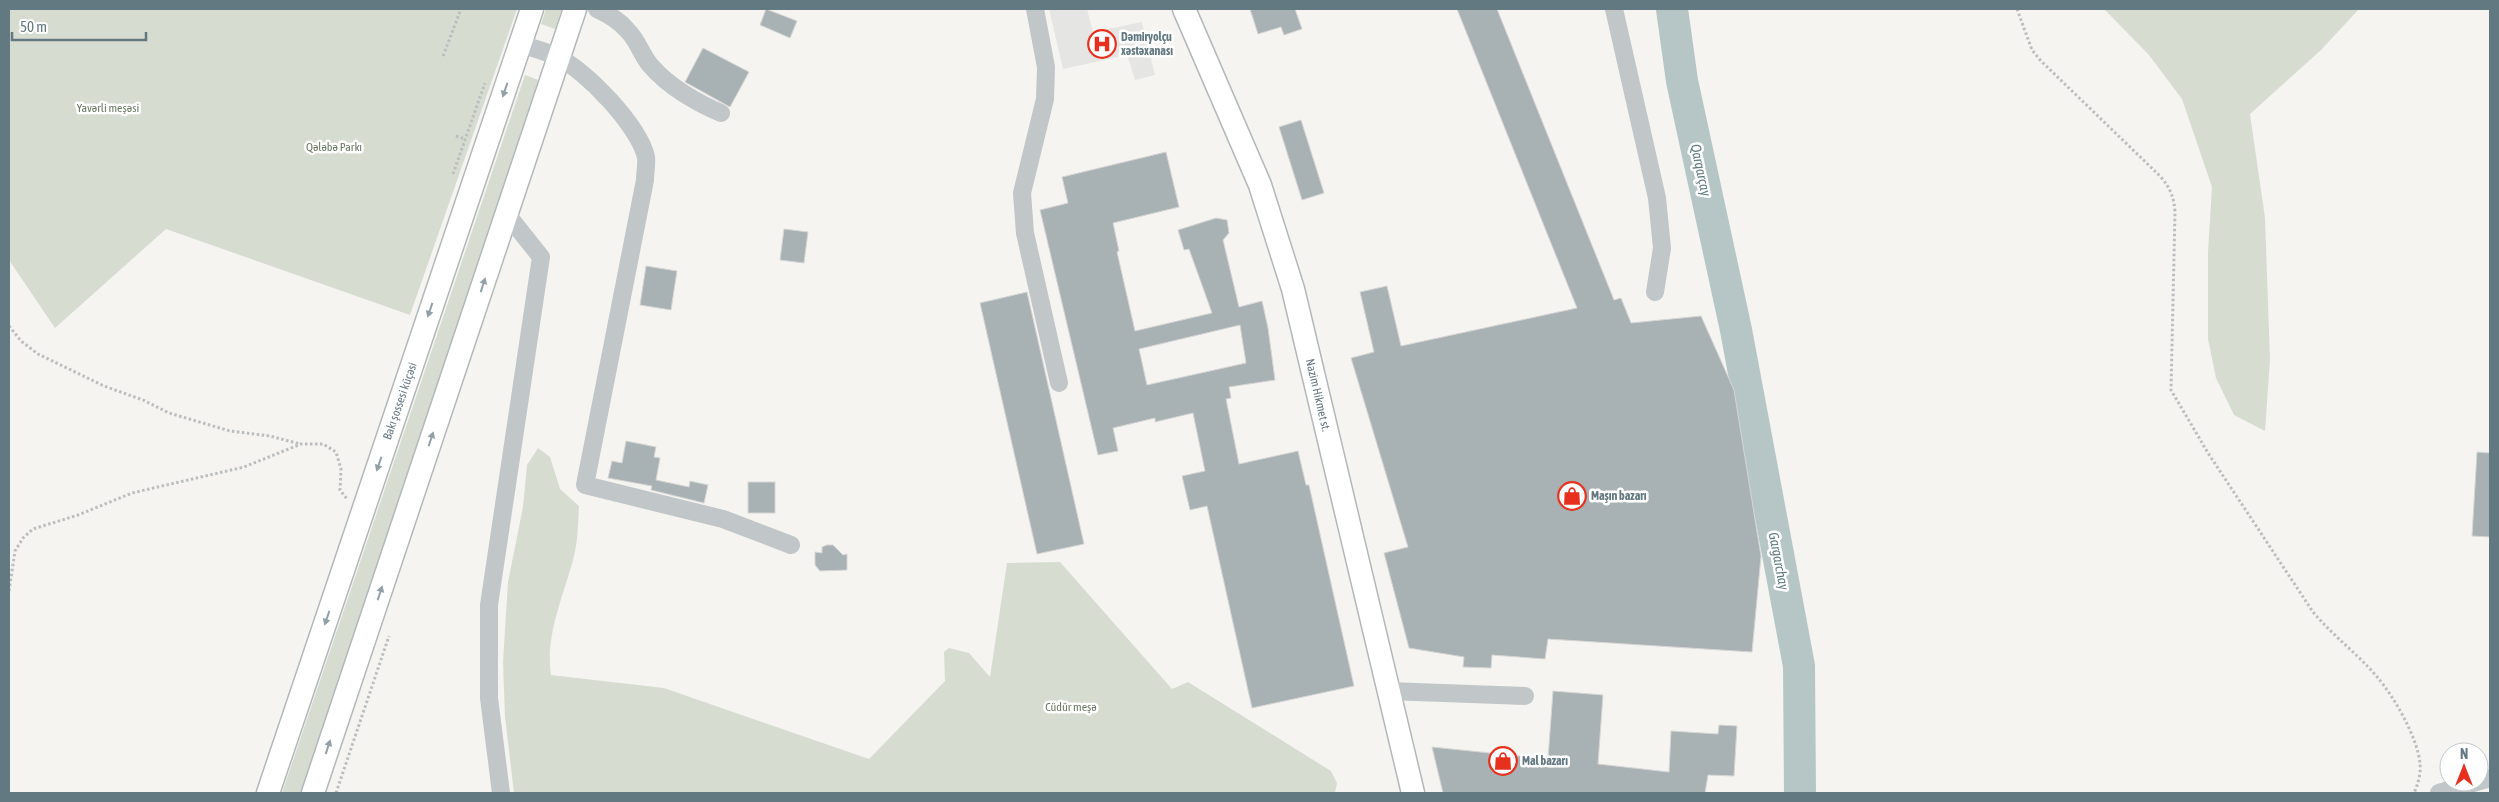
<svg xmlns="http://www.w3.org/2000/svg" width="2499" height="802" viewBox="0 0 2499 802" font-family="'Asap Condensed',sans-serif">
<rect width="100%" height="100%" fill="#f5f4f0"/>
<!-- built -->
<path fill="#e5e6e4" d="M1049 9H1087L1093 32 1142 22 1155 75 1135 80 1127 55 1063 69Z"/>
<!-- green -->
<g fill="#d7dcd1">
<path d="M9 9H517L410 315 166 229 55 328 9 260Z"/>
<path d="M546 9H562L555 29 541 24Z"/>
<path d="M2104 9H2359L2321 50 2250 114 2265 218 2270 360 2265 431 2234 415 2216 378 2208 339V252L2212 187 2182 99 2149 55Z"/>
<path d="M525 75 541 81 301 793H282Z"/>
<path d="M538 448 550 457 560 489 579 506C578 524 578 543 573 560 563 597 545 636 551 675L664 688 869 759 945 681 944 652 949 648 969 653 990 677 1007 563 1060 562 1172 689 1188 682 1331 771 1337 783 1335 793H514L505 717 503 662 508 582 523 507 527 465Z"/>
</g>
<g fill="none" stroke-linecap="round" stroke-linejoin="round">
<!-- river -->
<path stroke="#b6c6c7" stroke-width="32" d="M1672 9 1682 81 1736 330 1799 666 1800 793"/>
</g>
<!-- building -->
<g fill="#a8b2b5" stroke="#d6d5d3" fill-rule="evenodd">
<path d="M766 9 797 21 790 38 760 25Z"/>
<path d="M1250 9H1295L1302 29 1284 35 1281 27 1258 34Z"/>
<path d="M1457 9H1497L1614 300 1621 298 1631 323 1701 316 1734 390 1761 556 1752 652 1548 639 1545 659 1492 655 1491 668 1463 667 1464 657 1409 648 1384 553 1408 547 1351 358 1374 352 1360 292 1387 286 1401 346 1577 308Z"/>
<path d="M703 48 749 72 730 107 685 82Z"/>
<path d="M1301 120 1324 193 1302 200 1279 127Z"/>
<path d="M1166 152 1179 207 1113 223 1119 251 1117 252 1135 331 1212 313 1189 249 1184 250 1178 230 1216 218 1227 220 1229 233 1223 240 1239 307 1262 301 1268 328 1275 380 1229 387 1231 398 1226 399 1239 464 1298 451 1306 485H1309L1354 686 1252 708 1207 506 1190 510 1182 476 1205 471 1193 413 1155 422V418L1113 428 1118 451 1098 455 1040 210 1068 203 1062 177ZM1240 325 1246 363 1147 385 1139 349Z"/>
<path d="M784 229 808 232 804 263 780 260Z"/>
<path d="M646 266 677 271 671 310 640 305Z"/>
<path d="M1027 292 1084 544 1037 554 980 303Z"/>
<path d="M626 441 656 447 654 457 660 458 656 480 689 487 690 481 708 485 704 503 651 490 652 486 608 478 612 461 622 463Z"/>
<path d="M2477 452 2490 453V537L2472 536Z"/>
<rect x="748" y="482" width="27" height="31"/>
<path d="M827 545H833L843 555 847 554V570L820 571 815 565V552L822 553V547Z"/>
<path d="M1553 691 1603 695 1598 764 1669 772 1671 731 1718 734 1719 725 1737 726 1734 776 1708 775 1705 793H1443L1432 747 1548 759Z"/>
</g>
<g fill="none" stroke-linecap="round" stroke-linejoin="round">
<defs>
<g id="major">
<path d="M1184 9 1260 185 1293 289 1413 793"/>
<path d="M268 793 532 9"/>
<path d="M313 793 575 9"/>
</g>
</defs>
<!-- major casing -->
<use href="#major" stroke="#b2b8ba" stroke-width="25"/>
<!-- path -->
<g stroke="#bbbebf" stroke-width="3" stroke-dasharray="2.5 2.5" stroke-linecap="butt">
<path d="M2017 9 2032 50 2041 61 2161 177C2170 188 2174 197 2175 212L2171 390 2208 453 2313 612C2333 636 2358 654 2378 678 2394 697 2418 738 2420 764 2421 774 2418 784 2414 793"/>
<path d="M443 56 461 9"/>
<path d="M456 136 465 139"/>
<path d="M453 174 485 83"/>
<path d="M9 326 21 341 38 354 104 386 143 400 169 413 230 431 270 436 300 444"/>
<path d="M9 591 15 551 23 538 33 529 78 515 132 493 244 467 301 444H323L336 452 341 469 340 490 347 499"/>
<path d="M336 793 389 636"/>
</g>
<!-- minor -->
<g stroke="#c1c6c8" stroke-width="18">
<path d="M597 9C608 14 620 21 628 31 638 41 642 56 651 66 668 86 697 103 721 113"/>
<path d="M1035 9 1046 67 1045 99 1022 193 1025 233 1059 383"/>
<path d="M1614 9 1657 198 1662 248 1655 292"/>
<path d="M520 44C532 48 546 51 557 57 585 69 639 126 646 157 647 163 645 173 645 180L585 485 723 519 791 545"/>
<path d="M1388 691 1525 696"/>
<path d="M501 793 489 698V605L541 257 506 213"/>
<path d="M2439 793 2490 778"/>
</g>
<!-- major -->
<use href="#major" stroke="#fff" stroke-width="22"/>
</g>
<!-- one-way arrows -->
<defs><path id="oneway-solid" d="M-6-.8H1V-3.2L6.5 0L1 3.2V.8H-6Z" transform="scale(1.25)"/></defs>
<g fill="#92a1a8">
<use href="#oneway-solid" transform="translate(505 90) rotate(109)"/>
<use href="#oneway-solid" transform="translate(483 285) rotate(-72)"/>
<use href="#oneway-solid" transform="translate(430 310) rotate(109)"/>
<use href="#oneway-solid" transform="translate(431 439) rotate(-72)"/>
<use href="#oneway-solid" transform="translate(379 464) rotate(109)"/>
<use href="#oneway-solid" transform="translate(380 593) rotate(-72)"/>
<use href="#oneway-solid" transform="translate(327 618) rotate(109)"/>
<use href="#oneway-solid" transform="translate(328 747) rotate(-72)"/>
</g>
<!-- icons -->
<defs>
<symbol id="hospital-ring" viewBox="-11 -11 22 22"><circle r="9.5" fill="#fff" stroke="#e7311e" stroke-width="1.5"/><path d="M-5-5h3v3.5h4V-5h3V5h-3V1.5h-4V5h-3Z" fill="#e7311e"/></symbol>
<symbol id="shop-ring" viewBox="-11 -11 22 22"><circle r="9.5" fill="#fff" stroke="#e7311e" stroke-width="1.5"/><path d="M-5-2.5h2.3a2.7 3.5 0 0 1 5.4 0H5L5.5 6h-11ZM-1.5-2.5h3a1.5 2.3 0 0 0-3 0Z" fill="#e7311e"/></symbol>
</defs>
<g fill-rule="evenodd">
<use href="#hospital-ring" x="1086" y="28" width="32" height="32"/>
<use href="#shop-ring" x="1556" y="480" width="32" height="32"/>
<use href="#shop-ring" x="1487" y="745" width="32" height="32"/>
</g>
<g text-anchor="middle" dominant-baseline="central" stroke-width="5" stroke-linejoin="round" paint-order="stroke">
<!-- poi labels -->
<g font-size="12" font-weight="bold" fill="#637982" stroke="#fff" text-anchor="start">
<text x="1121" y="37">Dəmiryolçu<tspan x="1121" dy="14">xəstəxanası</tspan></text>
<text x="1591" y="496">Maşın bazarı</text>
<text x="1522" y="761">Mal bazarı</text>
</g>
<!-- park labels -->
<g font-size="12" fill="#6a7962" stroke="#fff">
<text x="108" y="108">Yavərli meşəsi</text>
<text x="334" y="147">Qələbə Parkı</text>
<text x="1071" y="707">Cüdür meşə</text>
</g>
<!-- street labels -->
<g font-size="12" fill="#637982" stroke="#fff">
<text transform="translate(1318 395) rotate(77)">Nazim Hikmet st.</text>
<text transform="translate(400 401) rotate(-71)">Bakı şossesi küçəsi</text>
</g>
<!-- water labels -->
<g font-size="14" font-style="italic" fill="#5e7b7f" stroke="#fff">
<text transform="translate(1701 170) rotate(78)">Qarqarçay</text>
<text transform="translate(1779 561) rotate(79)">Gargarchay</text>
</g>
</g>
<!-- border -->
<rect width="2499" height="802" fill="none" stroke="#637982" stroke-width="20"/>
<!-- north arrow -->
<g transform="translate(2464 767)"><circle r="24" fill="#ffffff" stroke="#c1c9cd"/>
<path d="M0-4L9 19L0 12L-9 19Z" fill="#e7311e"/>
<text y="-8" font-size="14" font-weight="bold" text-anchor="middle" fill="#637982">N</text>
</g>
<!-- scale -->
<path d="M12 32v8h134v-8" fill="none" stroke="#637982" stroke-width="2.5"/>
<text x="20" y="32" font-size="15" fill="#637982" stroke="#ffffff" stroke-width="4" paint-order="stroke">50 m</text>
</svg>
